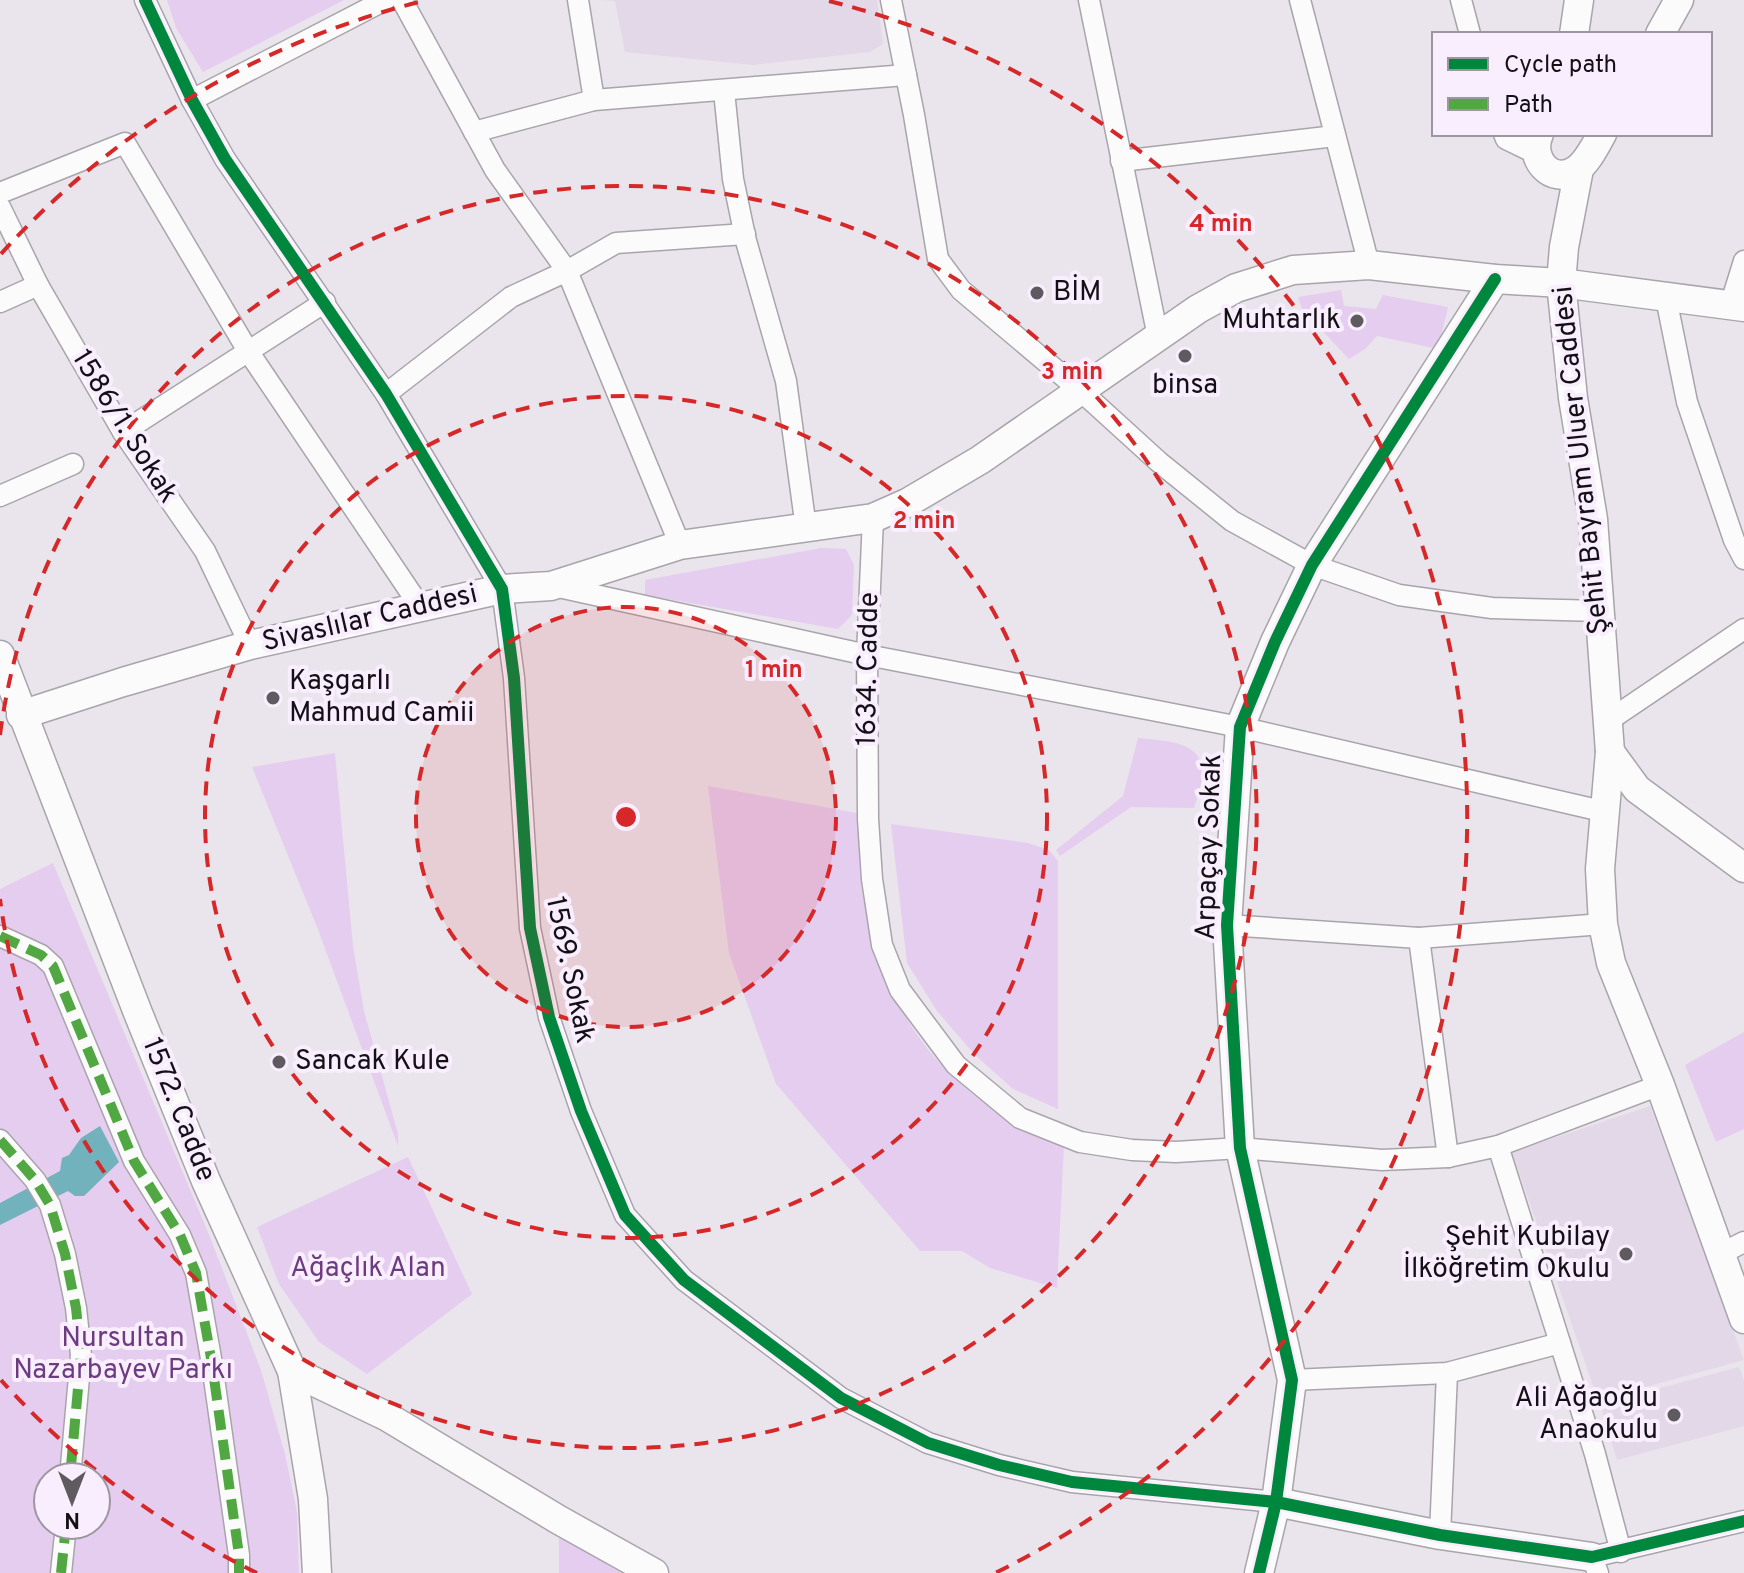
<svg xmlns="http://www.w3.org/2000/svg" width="1744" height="1573" viewBox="0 0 1744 1573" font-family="Overpass,sans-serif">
<rect width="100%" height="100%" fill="#eae4ec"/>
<!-- built -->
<g fill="#e3d8e7">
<path d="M597 0H877L883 44 870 52 753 65 625 52 615 1Z"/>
<path d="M1650 1106 1744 1360 1598 1400 1512 1152Z"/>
<path d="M1739 1367 1744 1381V1426L1617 1460 1600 1404Z"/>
</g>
<!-- green -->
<g fill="#e5cdef" fill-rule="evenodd">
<path d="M167 0H344L203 72 176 28Z"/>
<path d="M1341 290 1344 306 1376 309 1383 295 1448 307 1438 349 1377 336 1365 349 1349 359 1302 309 1298 297Z"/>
<path d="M821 548 846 549 854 565 852 615 838 629 645 595V580Z"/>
<path d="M1138 738C1163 741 1206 740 1202 776 1202 786 1197 798 1194 808L1131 807 1060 856 1056 850 1123 796Z"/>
<path d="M335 753 353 946 364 1011 398 1134V1146L317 927 252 767Z"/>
<path d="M708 786 857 813C859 839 858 866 862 892 885 1016 944 1099 1064 1144L1057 1288 990 1268 962 1251H920L776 1084 729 953Z"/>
<path d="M891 824 1028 843 1049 850 1058 861V1109L1013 1089 975 1055 937 1011 907 963Z"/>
<path d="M53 863 210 1237 261 1370 285 1454 297 1512 299 1573H0V889ZM48 1477H96V1525H48Z"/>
<path d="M1744 1032V1129L1716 1142 1685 1065Z"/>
<path d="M408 1157 472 1294 367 1374 319 1342 279 1284 257 1227Z"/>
<path d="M559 1535 621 1573H559Z"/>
</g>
<!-- water -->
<path fill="#72b2bc" d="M100 1126 119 1162 84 1196H75L68 1191 0 1225V1203L60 1171 62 1158 69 1155 81 1138Z"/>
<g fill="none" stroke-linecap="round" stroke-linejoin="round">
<defs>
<g id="street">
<path d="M145 0 192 100 225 159 386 394 502 589 514 678 530 928 549 1017 581 1111 625 1215 684 1280 841 1398 928 1443 999 1465 1072 1482 1276 1502"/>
<path d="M402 0 495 170 567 271 680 545"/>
<path d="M578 0 594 100"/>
<path d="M891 0 914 115 938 259 961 290 1082 392 1159 462 1232 521 1312 565 1399 595 1492 608 1600 611"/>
<path d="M1089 0 1158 337"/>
<path d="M1300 0 1369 265"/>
<path d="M1461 0 1470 34"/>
<path d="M724 91 733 179 746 241 786 381 806 528"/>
<path d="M192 100 385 0"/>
<path d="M474 132 594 100 906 75"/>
<path d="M1504 134 1506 139 1535 153"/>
<path d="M1121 161 1335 136"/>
<path d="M0 193 125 143 248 351 421 608"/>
<path d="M0 207 38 285 123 432 205 551 250 645"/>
<path d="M1666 298 1687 402 1734 540 1744 559"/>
<path d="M0 302 38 285"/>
<path d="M1730 306 1744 261"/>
<path d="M386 394 511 297 567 271 616 243 745 234"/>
<path d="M123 432 325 302"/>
<path d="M0 496 73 464"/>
<path d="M873 518 867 655 868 819 872 879 882 945 900 990 956 1065 1020 1118 1080 1142 1132 1150 1176 1152 1240 1148 1382 1160 1448 1157 1498 1146 1660 1085"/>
<path d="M554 586 867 655 1240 727 1606 812"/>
<path d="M1608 721 1744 629"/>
<path d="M1227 925 1419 938 1603 924"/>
<path d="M0 936 41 955 53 966 134 1161 180 1235 196 1273 212 1364 239 1555V1573"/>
<path d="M1419 938 1448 1157"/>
<path d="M0 1140 35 1180 50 1205 65 1254 76 1308 81 1355 70 1477"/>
<path d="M1498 1146 1595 1454 1621 1552"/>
<path d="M1720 1254 1744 1242"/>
<path d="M1292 1380 1447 1373 1560 1343"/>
<path d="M1440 1535 1447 1373"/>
<path d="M61 1573 66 1525"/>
<path d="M1598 1573 1592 1557 1744 1521"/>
</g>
<g id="secondary">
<path d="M1574 34 1579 0"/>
<path d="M1660 34 1679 0"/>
<path d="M1539 134C1528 158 1551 186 1576 170 1587 163 1595 146 1602 134"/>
<path d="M1579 169 1564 247 1561 283 1573 398 1593 519 1610 752 1600 869 1603 924 1611 963 1660 1085 1744 1319"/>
<path d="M0 655 138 1013 206 1181 292 1371 313 1499 317 1573"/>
<path d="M21 715 123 682 250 645 502 589 551 586 680 545 873 518 907 503 980 460 1198 309 1236 288 1293 270 1369 265 1495 279 1561 283 1744 307"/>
<path d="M1610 752 1637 789 1744 868"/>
<path d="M292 1371 386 1416 559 1520 654 1573"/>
<path d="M1276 1502 1440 1535 1592 1557"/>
<path d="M1259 1573 1276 1502 1292 1380 1240 1148 1227 925 1240 727 1275 642 1312 565 1495 279"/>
</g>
</defs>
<!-- street casing -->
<use href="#street" stroke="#a9a4ab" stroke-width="23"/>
<!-- secondary casing -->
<use href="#secondary" stroke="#a9a4ab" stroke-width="31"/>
<!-- street -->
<use href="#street" stroke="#fcfbfc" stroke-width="20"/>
<!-- secondary -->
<use href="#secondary" stroke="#fcfbfc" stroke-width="28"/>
<!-- quiet -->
<g stroke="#51a842" stroke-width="10" stroke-dasharray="20 10" stroke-linecap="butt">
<path d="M0 936 41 955 53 966 134 1161 180 1235 196 1273 212 1364 239 1555V1573"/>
<path d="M0 1140 35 1180 50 1205 65 1254 76 1308 81 1355 70 1477"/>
<path d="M61 1573 66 1525"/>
</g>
<defs>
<g id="cycleway">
<path d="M145 0 192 100 225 159 386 394 502 589 514 678 530 928 549 1017 581 1111 625 1215 684 1280 841 1398 928 1443 999 1465 1072 1482 1276 1502 1440 1535 1592 1557 1744 1521"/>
<path d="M1259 1573 1276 1502 1292 1380 1240 1148 1227 925 1240 727 1275 642 1312 565 1495 279"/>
</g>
</defs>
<!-- cycleway casing -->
<use href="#cycleway" stroke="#f8eefd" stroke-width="17"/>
<!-- cycleway -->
<use href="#cycleway" stroke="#00873e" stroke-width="12"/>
</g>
<!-- distance rings -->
<circle cx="626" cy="817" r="210" fill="#d62828" fill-opacity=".12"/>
<g fill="none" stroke="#d62828" stroke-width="4" stroke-dasharray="14 10">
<circle cx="626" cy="817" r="210"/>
<circle cx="626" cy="817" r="421"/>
<path d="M0 735A631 631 0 1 1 0 899"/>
<path d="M257 1573A841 841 0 0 1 1 1380M1 254A841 841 0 0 1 423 1M829 1A841 841 0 0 1 995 1573"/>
</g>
<!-- markers -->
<g fill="#5f5a60" stroke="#f8eefd" stroke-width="3">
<circle cx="1037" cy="293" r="8"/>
<circle cx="1357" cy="321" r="8"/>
<circle cx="1185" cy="356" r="8"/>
<circle cx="273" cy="698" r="8"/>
<circle cx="279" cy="1062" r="8"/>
<circle cx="1626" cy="1254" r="8"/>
<circle cx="1674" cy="1415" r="8"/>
</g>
<g text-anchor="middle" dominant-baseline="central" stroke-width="8" stroke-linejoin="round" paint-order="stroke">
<!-- poi labels -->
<g font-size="28" fill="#141015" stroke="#f8eefd" text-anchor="start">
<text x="1053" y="293">BİM</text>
<text x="1341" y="321" text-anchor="end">Muhtarlık</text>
<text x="1185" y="386" text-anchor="middle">binsa</text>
<text x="289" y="682">Kaşgarlı<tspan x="289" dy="32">Mahmud Camii</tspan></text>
<text x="295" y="1062">Sancak Kule</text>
<text x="1610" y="1238" text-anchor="end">Şehit Kubilay<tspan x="1610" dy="32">İlköğretim Okulu</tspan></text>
<text x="1658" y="1399" text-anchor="end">Ali Ağaoğlu<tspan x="1658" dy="32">Anaokulu</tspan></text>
</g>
<!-- street labels -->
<g font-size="28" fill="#141015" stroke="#f8eefd">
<text transform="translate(124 427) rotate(58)">1586/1. Sokak</text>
<text transform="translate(1582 460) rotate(-96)">Şehit Bayram Uluer Caddesi</text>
<text transform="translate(370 619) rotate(-13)">Sivaslılar Caddesi</text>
<text transform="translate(869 669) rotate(-89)">1634. Cadde</text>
<text transform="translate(1210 847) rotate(-88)">Arpaçay Sokak</text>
<text transform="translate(569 970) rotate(78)">1569. Sokak</text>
<text transform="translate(178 1110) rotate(68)">1572. Cadde</text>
</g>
<!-- park labels -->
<g font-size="28" fill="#6d3c80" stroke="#f8eefd">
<text x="368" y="1269">Ağaçlık Alan</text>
<text x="123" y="1339">Nursultan<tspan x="123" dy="32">Nazarbayev Parkı</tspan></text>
</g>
</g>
<circle cx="626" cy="817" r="12" fill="#d62828" stroke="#f8eefd" stroke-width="4"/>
<g font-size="24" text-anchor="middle" font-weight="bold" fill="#d62828" stroke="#f8eefd" stroke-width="8" stroke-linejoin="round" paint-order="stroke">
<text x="1221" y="231">4 min</text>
<text x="1072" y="379">3 min</text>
<text x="924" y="528">2 min</text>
<text x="774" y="677">1 min</text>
</g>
<!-- legend -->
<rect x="1432" y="32" width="280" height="104" fill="#f8eefd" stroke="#9d95a0" stroke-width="2"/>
<rect x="1448" y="58" width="40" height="12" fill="#00873e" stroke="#9d95a0" stroke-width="2"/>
<text x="1504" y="72" font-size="24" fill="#141015">Cycle path</text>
<rect x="1448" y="98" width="40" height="12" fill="#51a842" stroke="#9d95a0" stroke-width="2"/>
<text x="1504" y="112" font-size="24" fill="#141015">Path</text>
<!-- north arrow -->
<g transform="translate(72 1501) rotate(180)"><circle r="38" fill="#f8eefd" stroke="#9d95a0" stroke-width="2"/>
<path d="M0-6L14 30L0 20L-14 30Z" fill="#5f5a60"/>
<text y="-12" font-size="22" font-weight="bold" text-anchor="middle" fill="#141015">N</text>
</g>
</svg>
